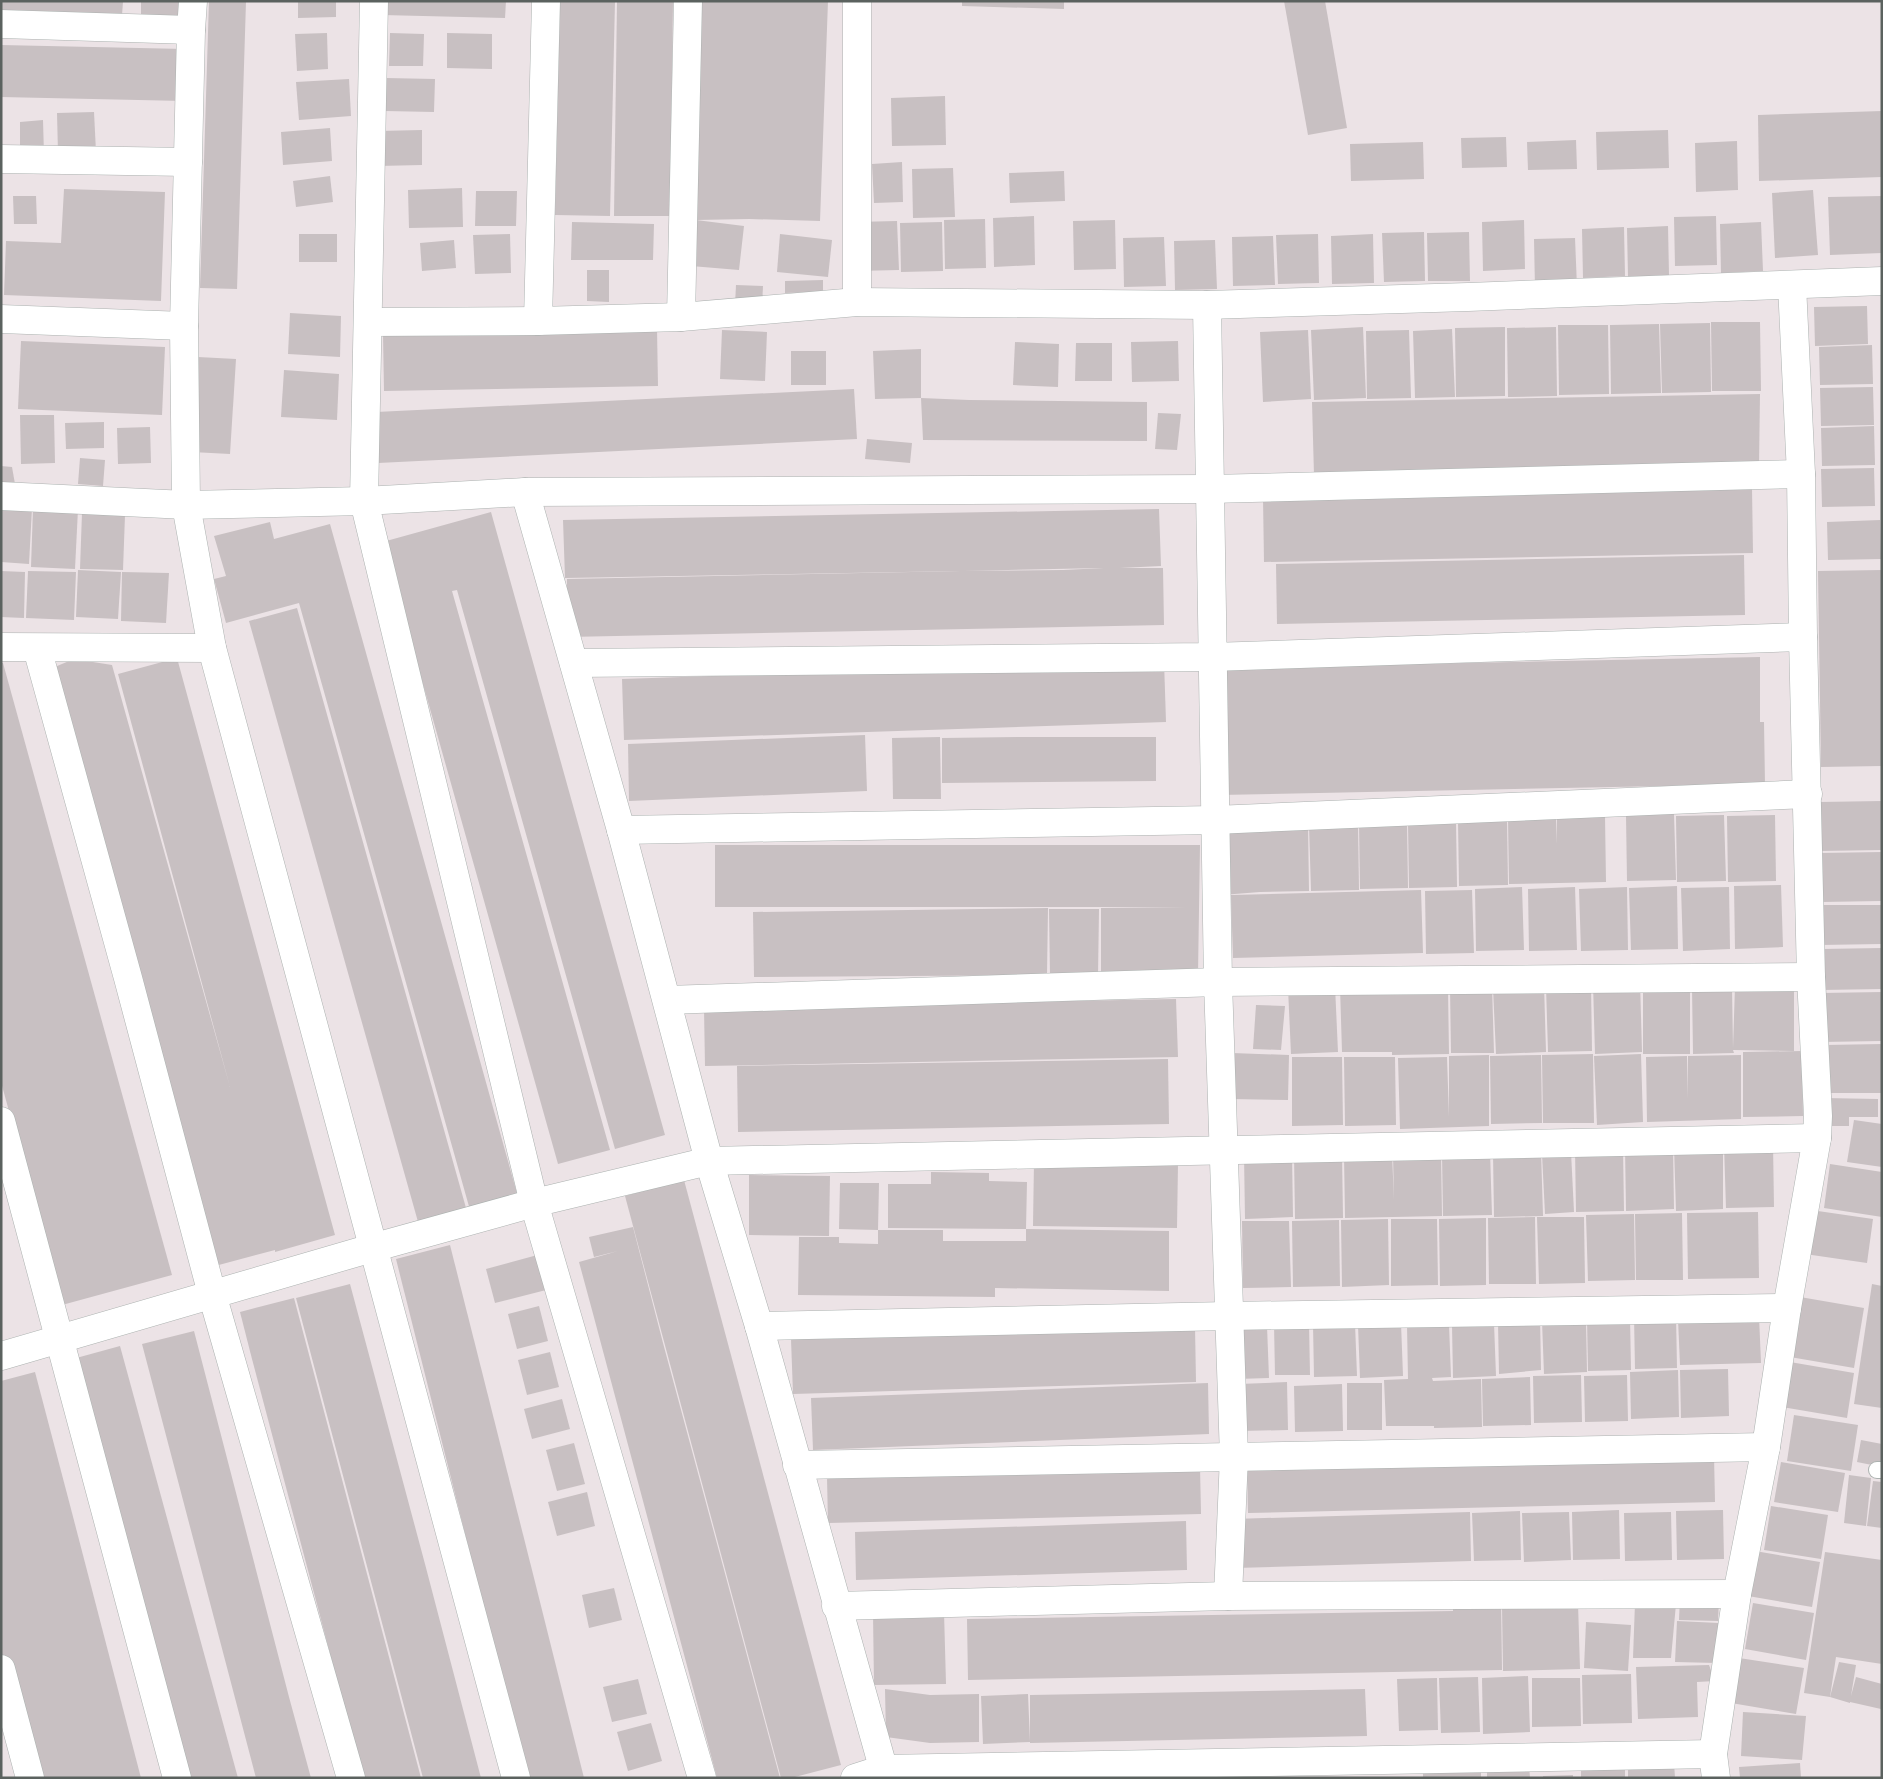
<svg xmlns="http://www.w3.org/2000/svg" width="1883" height="1779" viewBox="0 0 1883 1779" font-family="'Titillium Web',sans-serif">
<rect width="100%" height="100%" fill="#ece3e6"/>
<!-- building -->
<g fill="#c8c0c2" fill-rule="evenodd">
<path d="M1 1H123L122 16 1 12Z"/>
<path d="M141 1H183L182 16 141 15Z"/>
<path d="M209 1H246L237 289 200 288Z"/>
<path d="M298 1H336V17L298 18Z"/>
<path d="M382 1H506L505 18 382 15Z"/>
<path d="M560 1H615L610 216 555 215Z"/>
<path d="M617 1H673L670 216H614Z"/>
<path d="M693 1H828L820 221 749 219 696 220 744 226 739 270 691 266Z"/>
<path d="M962 1H1064V9L962 6Z"/>
<path d="M1284 1H1325L1347 128 1308 135Z"/>
<path d="M327 33 328 69 297 71 295 34Z"/>
<path d="M390 33 424 34 423 66H389Z"/>
<path d="M447 33 492 34V69L447 68Z"/>
<path d="M1 45 185 49 184 101 1 97Z"/>
<path d="M386 78 435 79 434 112 385 111Z"/>
<path d="M349 79 351 116 299 120 296 82Z"/>
<path d="M945 96 946 145 892 146 891 98Z"/>
<path d="M1882 111V177L1759 181 1758 115Z"/>
<path d="M94 112 96 152 58 153 57 113Z"/>
<path d="M43 120 44 155 20 153V122Z"/>
<path d="M330 128 332 161 283 165 281 132Z"/>
<path d="M422 130V165L378 166V131Z"/>
<path d="M1668 130 1669 168 1597 170 1596 132Z"/>
<path d="M1506 137 1507 167 1462 168 1461 138Z"/>
<path d="M1576 140 1577 169 1528 170 1527 142Z"/>
<path d="M1737 141 1738 190 1696 192 1695 143Z"/>
<path d="M1423 142 1424 179 1351 181 1350 144Z"/>
<path d="M902 162 903 202 874 203 872 164Z"/>
<path d="M953 168 955 217 913 218 912 169Z"/>
<path d="M1064 171 1065 201 1010 203 1009 173Z"/>
<path d="M330 176 333 202 296 207 293 181Z"/>
<path d="M462 188 463 227 409 228 408 190Z"/>
<path d="M64 189 165 192 161 301 4 295 6 241 61 243Z"/>
<path d="M1813 190 1818 255 1775 258 1772 193Z"/>
<path d="M476 191H517L516 226H475Z"/>
<path d="M13 196H36L37 224H14Z"/>
<path d="M1882 196V253L1830 255 1828 197Z"/>
<path d="M1034 216 1035 265 994 267 993 218Z"/>
<path d="M1716 216 1717 265 1675 266 1674 217Z"/>
<path d="M985 219 986 268 945 269 944 220Z"/>
<path d="M1115 220 1116 269 1074 270 1073 221Z"/>
<path d="M1524 220 1525 269 1483 271 1482 222Z"/>
<path d="M897 221 899 270 856 271 855 222Z"/>
<path d="M572 222 654 224 653 260H571Z"/>
<path d="M942 222 943 271 901 272 900 223Z"/>
<path d="M1761 222 1763 271 1721 273 1720 224Z"/>
<path d="M1668 226 1669 275 1628 277 1627 228Z"/>
<path d="M1624 227 1625 276 1583 278 1582 229Z"/>
<path d="M1424 232 1425 281 1384 282 1382 233Z"/>
<path d="M1469 232 1470 281H1428L1427 233Z"/>
<rect x="299" y="234" width="38" height="28"/>
<path d="M510 234 511 273 475 274 473 235Z"/>
<path d="M780 234 832 240 828 277 777 272Z"/>
<path d="M1318 234 1319 283 1278 284 1276 235Z"/>
<path d="M1373 234 1374 283 1332 284 1331 236Z"/>
<path d="M1273 236 1275 285 1233 286 1232 237Z"/>
<path d="M1164 237 1166 286 1124 287 1123 238Z"/>
<path d="M1575 238 1577 287 1535 288 1534 239Z"/>
<path d="M454 240 456 268 422 271 420 243Z"/>
<path d="M1215 240 1217 289 1175 290 1174 241Z"/>
<path d="M587 270H609V302L587 301Z"/>
<path d="M823 280V292L785 293V281Z"/>
<path d="M736 285 763 286 762 306 735 305Z"/>
<path d="M1867 306 1868 344 1815 346 1814 307Z"/>
<path d="M290 313 341 316 340 357 288 354Z"/>
<path d="M1711 322H1760L1761 391H1712Z"/>
<path d="M1710 323 1711 392 1662 393 1660 324Z"/>
<path d="M1659 324 1661 393 1611 394 1610 325Z"/>
<path d="M1558 325H1608L1609 394 1559 395Z"/>
<path d="M1363 327 1366 398 1314 400 1311 330Z"/>
<path d="M1505 327V396L1456 397 1455 328Z"/>
<path d="M1556 327 1557 396 1508 397 1507 328Z"/>
<path d="M657 329 658 386 384 391 383 334Z"/>
<path d="M1452 329 1455 397 1415 398 1413 331Z"/>
<path d="M722 330 767 332 765 381 720 379Z"/>
<path d="M1308 330 1311 399 1263 402 1260 332Z"/>
<path d="M1409 330 1411 398 1367 399 1366 331Z"/>
<path d="M21 341 165 347 162 415 18 409Z"/>
<path d="M1178 341 1179 381 1132 382 1131 342Z"/>
<path d="M1015 342 1059 344 1058 387 1013 385Z"/>
<path d="M1076 343H1112V381H1075Z"/>
<path d="M1872 345 1873 384 1820 385 1819 347Z"/>
<path d="M921 349V398L875 399 873 351Z"/>
<rect x="791" y="351" width="35" height="34"/>
<path d="M198 357 236 359 230 454 192 452Z"/>
<path d="M284 370 339 374 337 420 281 417Z"/>
<path d="M1873 387 1874 425 1821 426 1820 388Z"/>
<path d="M854 389 857 439 378 463 376 412Z"/>
<path d="M1760 394 1759 465 1314 475 1312 402Z"/>
<path d="M921 398 969 400 1147 402V441L923 440Z"/>
<path d="M1158 413 1181 414 1177 450 1155 449Z"/>
<path d="M20 415H54L55 463 21 464Z"/>
<path d="M104 422V448L66 449 65 423Z"/>
<path d="M1874 426 1875 465 1822 466 1821 428Z"/>
<path d="M150 427 151 463 118 464 117 428Z"/>
<path d="M867 439 912 443 910 463 865 459Z"/>
<path d="M80 458 105 460 103 486 78 484Z"/>
<path d="M1 466 12 467 15 484 1 483Z"/>
<path d="M1874 468 1875 506 1822 507 1821 469Z"/>
<path d="M1752 488 1753 553 1264 562 1263 497Z"/>
<path d="M1 506 32 508 29 564 1 562Z"/>
<path d="M33 508 78 509 75 569 31 567Z"/>
<path d="M1159 509 1161 566 1120 568H1163L1164 625 567 637V579L961 571 565 578 563 520ZM1104 568 1063 570 963 571Z"/>
<path d="M491 512 665 1135 615 1149 457 590 452 591 610 1150 558 1164 414 652 379 543Z"/>
<path d="M82 513 125 515 123 570 80 569Z"/>
<path d="M1880 520 1881 559 1828 560 1827 522Z"/>
<path d="M270 522 274 539 330 524 518 1197 470 1210 299 603 226 623 214 579 226 576 214 536Z"/>
<path d="M1744 555 1745 615 1277 624 1276 564Z"/>
<path d="M78 570 121 572 118 619 76 617Z"/>
<path d="M1882 570V766L1821 767 1818 571Z"/>
<path d="M1 571 25 572 24 618 1 617Z"/>
<path d="M28 571 76 572 74 620 26 618Z"/>
<path d="M122 572 169 573 166 623 121 621Z"/>
<path d="M297 608 468 1215 420 1229 249 621Z"/>
<path d="M1760 657V722H1764L1765 784 1219 795 1215 668Z"/>
<path d="M177 658 335 1235 275 1252V1250L215 1266 45 671 74 659 112 665 230 1087 118 674Z"/>
<path d="M1164 661 1166 722 624 740 622 679Z"/>
<path d="M1 663H3L172 1275 62 1305 1 1082Z"/>
<path d="M865 735 867 791 629 801 628 744Z"/>
<path d="M940 737 941 799H893L892 738Z"/>
<path d="M1017 737H1156V781L942 783V738Z"/>
<path d="M1882 801V850L1819 851V802Z"/>
<path d="M1674 814 1676 880 1627 881 1626 815Z"/>
<path d="M1724 815 1726 881 1677 882 1676 816Z"/>
<path d="M1775 815 1776 881 1728 882 1727 816Z"/>
<path d="M1605 816 1606 882 1509 884 1508 818 1556 817 1557 844V817Z"/>
<path d="M1507 819 1508 885 1459 886 1458 820Z"/>
<path d="M1456 821 1457 887 1409 888 1408 822Z"/>
<path d="M1407 822 1408 888 1360 889 1359 823Z"/>
<path d="M1308 824 1309 891 1260 892 1222 895 1221 829Z"/>
<path d="M1358 824 1359 890 1311 891 1309 825Z"/>
<path d="M715 845H1200L1198 974 1101 975V908L1186 907H715Z"/>
<path d="M1882 852V901L1821 902 1819 853Z"/>
<path d="M1781 885 1783 947 1735 949 1734 886Z"/>
<path d="M1677 886 1678 949 1631 950 1629 888Z"/>
<path d="M1522 887 1524 950 1476 951 1475 889Z"/>
<path d="M1575 887 1577 950 1529 951 1528 889Z"/>
<path d="M1627 887 1628 950 1581 951 1579 889Z"/>
<path d="M1729 887 1730 949 1683 951 1681 888Z"/>
<path d="M1421 890 1423 953 1233 958 1231 895Z"/>
<path d="M1472 890 1474 953 1426 954 1425 891Z"/>
<path d="M1820 905H1882V944L1820 945Z"/>
<path d="M1048 908 1047 975 754 977 753 912Z"/>
<path d="M1049 909H1099L1098 976H1050Z"/>
<path d="M1882 948V989L1822 990 1821 949Z"/>
<path d="M1640 981 1642 1052 1595 1054 1593 983Z"/>
<rect x="1643" y="982" width="47" height="72"/>
<path d="M1591 984 1592 1051 1548 1052 1546 986Z"/>
<path d="M1544 985 1546 1052 1496 1054 1493 988Z"/>
<path d="M1335 986 1338 1052 1291 1054 1288 988Z"/>
<path d="M1492 986 1494 1053H1451L1450 987Z"/>
<path d="M1732 986 1733 1048 1735 986H1794V1051L1733 1050 1734 1053 1693 1054 1692 987Z"/>
<path d="M1340 987 1448 988 1449 1054 1392 1055V1052H1342Z"/>
<path d="M1882 992V1041L1821 1042V993Z"/>
<path d="M1176 999 1178 1057 705 1066 704 1008Z"/>
<path d="M1256 1005 1285 1006 1281 1050 1253 1049Z"/>
<path d="M1882 1044V1093H1826L1825 1045Z"/>
<path d="M1802 1051 1803 1116 1743 1117V1052Z"/>
<path d="M1232 1053 1289 1055 1288 1100 1231 1099Z"/>
<path d="M1593 1054 1594 1123H1543L1542 1055Z"/>
<path d="M1641 1054 1643 1122 1597 1125 1594 1056Z"/>
<path d="M1489 1055V1126L1400 1129 1398 1058 1447 1057 1449 1117V1056Z"/>
<path d="M1541 1055 1542 1123 1491 1124 1490 1056Z"/>
<path d="M1741 1055V1119L1647 1122 1646 1057 1687 1056 1688 1099V1056Z"/>
<path d="M1292 1057H1342L1343 1125 1292 1126Z"/>
<path d="M1344 1057H1395L1396 1125 1345 1126Z"/>
<path d="M1168 1059 1169 1124 738 1132 737 1066Z"/>
<path d="M1824 1098 1878 1099V1117H1849V1126H1823Z"/>
<path d="M1854 1120 1882 1124V1167L1847 1162Z"/>
<path d="M1773 1144 1774 1207 1726 1208 1724 1145Z"/>
<path d="M1673 1146 1674 1209 1626 1211 1625 1147Z"/>
<path d="M1723 1146V1209L1676 1211 1674 1147Z"/>
<path d="M1623 1148 1624 1211 1576 1212 1575 1149Z"/>
<path d="M1490 1152 1492 1215 1443 1216 1442 1153Z"/>
<path d="M1541 1152 1543 1216 1494 1217 1493 1153Z"/>
<path d="M1571 1152 1574 1212 1545 1214 1542 1154Z"/>
<path d="M1441 1153 1442 1216 1345 1218 1344 1155 1392 1154 1394 1200 1393 1154Z"/>
<path d="M1292 1154 1293 1217 1245 1219 1244 1155Z"/>
<path d="M1342 1154 1343 1218 1295 1219 1294 1155Z"/>
<path d="M1034 1161 1178 1163 1177 1228 1033 1226Z"/>
<path d="M1830 1164 1882 1172V1217L1824 1208Z"/>
<path d="M931 1172 989 1173V1181L1027 1182 1026 1229 888 1228V1184H931Z"/>
<path d="M749 1175 830 1176 829 1236 749 1235Z"/>
<path d="M684 1180 841 1765 791 1778H781L625 1196Z"/>
<path d="M840 1183H879L878 1230 839 1229Z"/>
<path d="M1811 1210 1873 1219 1867 1263 1805 1254Z"/>
<path d="M1758 1212 1759 1278 1688 1279 1687 1213Z"/>
<path d="M1682 1213 1683 1280H1636L1635 1214Z"/>
<path d="M1634 1214 1635 1280 1588 1281 1586 1215Z"/>
<path d="M1535 1217 1536 1284H1489L1488 1218Z"/>
<path d="M1537 1217H1584L1585 1283 1539 1284Z"/>
<path d="M1486 1218V1285L1440 1286 1439 1219Z"/>
<path d="M1388 1219 1389 1285 1342 1287 1341 1220Z"/>
<path d="M1391 1219H1437L1438 1285 1391 1286Z"/>
<path d="M1339 1220 1340 1286 1293 1287 1292 1221Z"/>
<path d="M1242 1221H1289L1291 1287 1243 1288Z"/>
<path d="M633 1227 663 1343 780 1778H717L592 1310 579 1262 618 1251 594 1257 589 1237Z"/>
<path d="M1026 1229 1169 1231V1291L995 1288V1297L798 1295 799 1237H839V1243L878 1244V1230H943V1241H1026Z"/>
<path d="M450 1245 533 1574 584 1778H527L455 1494 396 1259Z"/>
<path d="M541 1254 550 1289 495 1303 486 1269Z"/>
<path d="M350 1284 425 1564 481 1778H423L395 1672 296 1298Z"/>
<path d="M1872 1284 1882 1286V1408L1854 1404Z"/>
<path d="M1800 1297 1864 1308 1854 1368 1790 1357Z"/>
<path d="M294 1298 421 1778H363L252 1359 240 1312Z"/>
<path d="M539 1306 548 1341 517 1349 508 1314Z"/>
<path d="M1676 1315 1677 1368 1635 1369 1634 1316Z"/>
<path d="M1759 1316 1761 1363 1680 1365 1678 1319Z"/>
<path d="M1540 1317 1541 1370 1499 1374 1498 1322Z"/>
<path d="M1630 1317 1631 1370 1588 1371 1587 1318Z"/>
<path d="M1586 1320 1587 1372 1544 1374 1542 1321Z"/>
<path d="M1309 1323 1310 1375H1275L1274 1324Z"/>
<path d="M1355 1323 1357 1376 1314 1377 1313 1324Z"/>
<path d="M1401 1323 1403 1376 1360 1378 1358 1325Z"/>
<path d="M1494 1323 1496 1376 1453 1378 1452 1325Z"/>
<path d="M1449 1324 1451 1377 1432 1378 1433 1381 1481 1379 1482 1427 1434 1428V1426H1386L1384 1380 1408 1379 1407 1325Z"/>
<path d="M1267 1326 1269 1378 1237 1379 1235 1328Z"/>
<path d="M1195 1327 1196 1382 793 1394 791 1339Z"/>
<path d="M194 1331 289 1697 311 1778H256L142 1344Z"/>
<path d="M120 1346 238 1778H183L69 1360Z"/>
<path d="M550 1352 559 1387 527 1395 518 1360Z"/>
<path d="M1790 1362 1854 1373 1847 1418 1782 1407Z"/>
<path d="M1728 1369 1729 1416 1681 1418 1680 1370Z"/>
<path d="M1678 1370 1679 1417 1631 1419 1630 1372Z"/>
<path d="M35 1372 71 1509 141 1778H32L1 1662V1381Z"/>
<path d="M1581 1375 1582 1422 1534 1423 1533 1376Z"/>
<path d="M1627 1375 1628 1421 1585 1422 1584 1376Z"/>
<path d="M1530 1377 1531 1425 1483 1426 1482 1379Z"/>
<path d="M1287 1382 1288 1430 1240 1431 1239 1384Z"/>
<path d="M1208 1383 1209 1434 813 1450 811 1398Z"/>
<rect x="1347" y="1383" width="35" height="47"/>
<path d="M1342 1384 1343 1431 1295 1432 1294 1386Z"/>
<path d="M562 1399 570 1429 532 1439 524 1409Z"/>
<path d="M1794 1415 1858 1425 1851 1471 1787 1461Z"/>
<path d="M1861 1440 1882 1444V1467L1857 1462Z"/>
<path d="M574 1443 585 1484 557 1491 546 1450Z"/>
<path d="M1714 1455 1715 1502 1248 1513 1247 1467Z"/>
<path d="M1781 1462 1845 1473 1838 1512 1774 1502Z"/>
<path d="M1200 1467 1201 1514 828 1523 827 1477Z"/>
<path d="M1849 1475 1871 1478 1866 1526 1844 1523Z"/>
<path d="M1873 1481 1882 1482V1528L1867 1526Z"/>
<path d="M587 1492 595 1526 557 1536 548 1502Z"/>
<path d="M1771 1506 1828 1515 1821 1559 1764 1550Z"/>
<path d="M1619 1510 1620 1559 1573 1560 1572 1512Z"/>
<path d="M1723 1510 1724 1559 1677 1560 1676 1511Z"/>
<path d="M1520 1511 1521 1560 1474 1561 1472 1513Z"/>
<path d="M1470 1512 1471 1561 1235 1568 1233 1519Z"/>
<path d="M1569 1512 1571 1560 1524 1562 1522 1513Z"/>
<path d="M1671 1512 1672 1560 1625 1561 1624 1513Z"/>
<path d="M1186 1521 1187 1570 856 1580 855 1532Z"/>
<path d="M1755 1551 1820 1562 1812 1607 1748 1596Z"/>
<path d="M1825 1552 1882 1560V1664L1836 1657 1830 1697 1804 1693Z"/>
<path d="M614 1588 622 1620 589 1628 582 1595Z"/>
<path d="M1680 1597 1719 1599 1718 1621 1679 1620Z"/>
<path d="M1501 1598 1502 1670 968 1680 967 1619 1453 1611V1600Z"/>
<path d="M1578 1603 1580 1669 1503 1671 1502 1605Z"/>
<path d="M1635 1603 1676 1604 1671 1658H1633Z"/>
<path d="M1753 1603 1814 1613 1806 1660 1745 1649Z"/>
<path d="M944 1612 946 1684 874 1685 873 1613Z"/>
<path d="M1677 1621 1719 1623 1717 1663 1675 1662Z"/>
<path d="M1586 1622 1631 1625 1628 1671 1584 1668Z"/>
<path d="M1739 1658 1804 1668 1796 1714 1731 1703Z"/>
<path d="M1839 1662 1856 1665 1851 1696 1856 1677 1882 1684 1881 1709 1850 1702V1703L1830 1697Z"/>
<path d="M1709 1665 1715 1681 1697 1682 1698 1717 1638 1719 1636 1667Z"/>
<path d="M1631 1674 1632 1723 1583 1724 1582 1675Z"/>
<path d="M1528 1676 1530 1732 1483 1734 1482 1678Z"/>
<path d="M1478 1677 1480 1732 1441 1733 1439 1678Z"/>
<path d="M1437 1678 1438 1730 1399 1731 1397 1679Z"/>
<path d="M1532 1678H1580L1581 1726 1532 1727Z"/>
<path d="M638 1679 647 1714 612 1722 603 1687Z"/>
<path d="M885 1689 930 1695 979 1694V1742L930 1743 886 1737Z"/>
<path d="M1365 1689 1367 1736 1030 1743V1695Z"/>
<path d="M1028 1694 1030 1742 983 1744 981 1696Z"/>
<path d="M1743 1712 1806 1716 1802 1760 1741 1756Z"/>
<path d="M651 1723 662 1761 628 1771 617 1732Z"/>
<path d="M1674 1763 1675 1778H1628V1765Z"/>
<path d="M1800 1763 1801 1778H1740L1739 1767Z"/>
<path d="M1529 1765 1530 1778H1487V1767Z"/>
<path d="M1625 1766V1778H1581V1767Z"/>
<path d="M1481 1769V1778H1423V1772Z"/>
<path d="M1573 1775V1778H1543V1776Z"/>
</g>
<g fill="none" stroke-linecap="round" stroke-linejoin="round">
<defs>
<path id="service" d="M1877 1470H1882"/>
<g id="minor">
<path d="M193 1 191 30 184 326 186 505 212 648 516 1778"/>
<path d="M374 1 364 501 534 1203 702 1778"/>
<path d="M857 1V302"/>
<path d="M1 24 191 30"/>
<path d="M1 159 188 162"/>
<path d="M1207 305 1218 982 1234 1457 1228 1596"/>
<path d="M681 317 688 1"/>
<path d="M1 319 184 326"/>
<path d="M538 321 546 1"/>
<path d="M369 322 538 321 681 317 857 302 1207 305 1468 297 1882 281"/>
<path d="M525 492 621 830 709 1161 759 1326 886 1778"/>
<path d="M1 496 186 505 364 501 525 492 1210 489 1801 474"/>
<path d="M1 647 212 648"/>
<path d="M37 648 128 978 212 1294 351 1778"/>
<path d="M574 663 1212 657 1803 637"/>
<path d="M621 830 1215 820 1808 794"/>
<path d="M667 1000 1218 982 1811 977"/>
<path d="M1 1121 177 1778"/>
<path d="M759 1326 1228 1316 1787 1308"/>
<path d="M1 1356 372 1248 534 1203 709 1161 1817 1138"/>
<path d="M797 1465 1766 1447"/>
<path d="M836 1606 1228 1596 1737 1594"/>
<path d="M1 1669 30 1778"/>
<path d="M855 1778 883 1769 1713 1754"/>
<path d="M1716 1778 1713 1754 1737 1594 1766 1447 1787 1308 1817 1138 1818 1116 1811 977 1803 637 1801 474 1792 285"/>
</g>
</defs>
<!-- service casing -->
<use href="#service" stroke="#acb2b0" stroke-width="18"/>
<!-- minor casing -->
<use href="#minor" stroke="#acb2b0" stroke-width="29"/>
<!-- service -->
<use href="#service" stroke="#fff" stroke-width="16"/>
<!-- minor -->
<use href="#minor" stroke="#fff" stroke-width="28"/>
</g>
<!-- border -->
<rect width="1883" height="1779" fill="none" stroke="#5b625f" stroke-width="5"/>
</svg>
